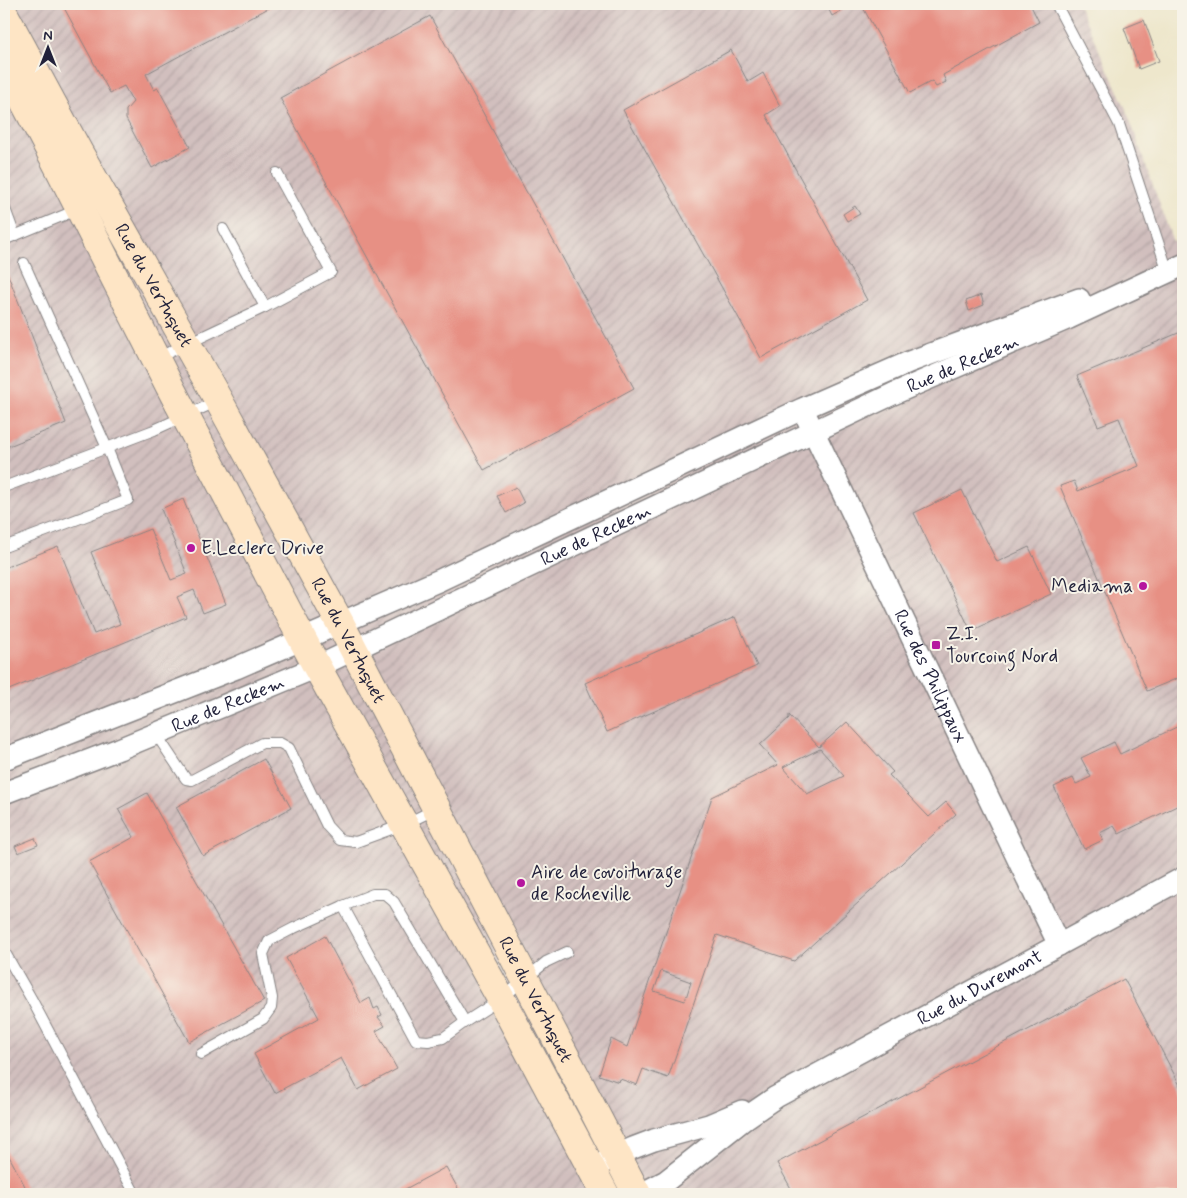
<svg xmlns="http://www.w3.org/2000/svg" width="1187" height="1198" viewBox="0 0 1187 1198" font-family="Mynerve,sans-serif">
<defs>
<pattern id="industrial-furrows" width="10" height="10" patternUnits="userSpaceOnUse" patternTransform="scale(1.25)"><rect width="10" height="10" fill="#d1bfbe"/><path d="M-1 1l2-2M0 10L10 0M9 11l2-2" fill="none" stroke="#b3a4a4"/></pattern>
</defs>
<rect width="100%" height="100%" fill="#f7f3e8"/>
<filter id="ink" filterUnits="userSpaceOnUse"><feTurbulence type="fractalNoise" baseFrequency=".02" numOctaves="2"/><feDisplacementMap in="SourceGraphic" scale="10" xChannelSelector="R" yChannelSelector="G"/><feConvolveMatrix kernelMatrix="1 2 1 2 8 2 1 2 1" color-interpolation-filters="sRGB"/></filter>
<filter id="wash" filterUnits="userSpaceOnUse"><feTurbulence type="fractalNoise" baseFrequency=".0096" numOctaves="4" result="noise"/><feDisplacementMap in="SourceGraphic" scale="20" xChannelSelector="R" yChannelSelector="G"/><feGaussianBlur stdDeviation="1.12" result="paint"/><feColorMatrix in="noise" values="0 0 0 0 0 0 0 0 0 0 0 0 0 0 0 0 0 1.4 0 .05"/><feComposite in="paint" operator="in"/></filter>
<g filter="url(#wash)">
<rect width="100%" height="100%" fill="#eee7cc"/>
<!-- industrial -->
<path fill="url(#industrial-furrows)" d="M4 4H1078L1126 109 1173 242 1183 239V1194H4Z"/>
<g id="blocks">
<!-- building -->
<g fill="#e79084" fill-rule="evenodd">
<path d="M62 4H276L146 74 154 90 158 88 190 147 152 168 126 119V110L133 102 124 86 110 93Z"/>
<path d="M826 4H853L832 16Z"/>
<path d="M861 4H1030L1039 22 943 75 946 82 936 87 932 81 910 93Z"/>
<path d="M430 16 634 388 484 470 280 98Z"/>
<path d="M1144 20 1159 61 1139 69 1124 28Z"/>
<path d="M731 50 748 82 763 73 780 106 766 115 867 300 761 358 623 110Z"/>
<path d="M855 206 860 214 847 221 843 214Z"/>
<path d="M6 270 66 423 4 448V271Z"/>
<path d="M981 295 984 305 969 311 966 301Z"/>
<path d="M1183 331V676L1147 691 1060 486 1074 481 1078 491 1139 466 1119 418 1098 426 1077 376Z"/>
<path d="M516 487 524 503 506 513 497 496Z"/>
<path d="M962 490 997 562 1029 547 1051 594 971 631 914 513Z"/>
<path d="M183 499 226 604 203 613 194 590 177 597 186 617 4 692V568L58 546 94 634 120 624 91 552 150 529 171 580 187 574 161 509Z"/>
<path d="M735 617 757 666 607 732 585 683Z"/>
<path d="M789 715 819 747 847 722 893 772 889 775 929 817 946 802 956 814 794 961 717 935 668 1078 643 1069 637 1085 620 1079 619 1082 599 1075 611 1039 627 1047 712 797 778 765 760 745 789 718ZM820 749 844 776 807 794 783 767ZM661 971 691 982 685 1001 654 991Z"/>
<path d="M1183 724V803L1119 834 1114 826 1100 833 1103 840 1084 849 1054 787 1073 778 1076 784 1091 777 1081 758 1114 742 1120 754Z"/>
<path d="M264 759 291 808 203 856 176 807Z"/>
<path d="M147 793 264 1001 189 1042 89 862 134 837 118 809Z"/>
<path d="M35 838 38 845 18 853 15 846Z"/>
<path d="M325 936 361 1003 370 998 374 1009 378 1007 382 1015 378 1017 385 1026 376 1031 397 1069 358 1090 341 1058 275 1093 254 1054 319 1018 286 958Z"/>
<path d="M1124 979 1183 1091V1194H794L777 1163Z"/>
<path d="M4 1147 17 1171 29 1194H4Z"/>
<path d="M446 1167 461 1194H396Z"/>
</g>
</g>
</g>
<g filter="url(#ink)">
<use href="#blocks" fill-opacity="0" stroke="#888484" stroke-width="1"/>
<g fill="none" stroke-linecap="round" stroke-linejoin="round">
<defs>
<g id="lane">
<path d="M1056 4 1119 124 1168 272"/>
<path d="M4 206 15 236"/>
<path d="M4 240 79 209"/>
<path d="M265 307 331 272 277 173"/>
<path d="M157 358 265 307 223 229"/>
<path d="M4 487 154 430 218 401"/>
<path d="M4 547 128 500 107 448 24 263"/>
<path d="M156 734 186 779 192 780 262 743H280L289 748 327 826 340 840 356 842 405 824 436 809"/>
<path d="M343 906 373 894H385L394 902 465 1022"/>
<path d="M4 951 32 1000 135 1194"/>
<path d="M201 1054 263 1019 271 1008 272 998 263 954 269 941 294 928 343 906 416 1040 428 1041 443 1038 465 1022 501 999 546 962 567 952"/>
</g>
<g id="street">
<path id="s1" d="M807 418 1059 945"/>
<path d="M4 759 236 668 440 580 802 409 909 362 1079 299"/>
<path id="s2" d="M4 793 119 749 317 667 893 394 1069 318 1183 265"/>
<path d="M591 1168 633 1148 654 1140 709 1125 742 1111"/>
<path id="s3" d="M641 1194 666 1181 747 1117 776 1097 1183 878"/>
</g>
<g id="secondary">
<path id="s4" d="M4 14 78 151 219 401 340 623 637 1194"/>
<path d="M4 63 57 164 169 385 317 667 501 999 605 1194"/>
</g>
</defs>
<!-- lane casing -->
<use href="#lane" stroke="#888484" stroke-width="12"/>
<!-- street casing -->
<use href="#street" stroke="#888484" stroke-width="24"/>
<!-- secondary casing -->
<use href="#secondary" stroke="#888484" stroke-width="30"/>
<!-- lane -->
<use href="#lane" stroke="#fff" stroke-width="10"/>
<!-- street -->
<use href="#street" stroke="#fff" stroke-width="21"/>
<!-- secondary -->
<use href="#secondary" stroke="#fee5c5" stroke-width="28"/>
</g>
</g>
<!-- markers -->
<g fill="#b5179e" stroke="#f7f3e8" stroke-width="2">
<circle cx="191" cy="548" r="5"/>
<circle cx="1143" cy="586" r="5"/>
<rect x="931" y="640" width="10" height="10" rx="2.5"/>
<circle cx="521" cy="883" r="5"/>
</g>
<g text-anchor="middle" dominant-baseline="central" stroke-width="4" stroke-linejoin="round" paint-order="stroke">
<!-- street labels -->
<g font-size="19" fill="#22223b" stroke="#f7f3e8">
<text stroke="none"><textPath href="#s4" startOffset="310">Rue du Vertuquet</textPath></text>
<text stroke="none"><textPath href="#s2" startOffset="1051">Rue de Reckem</textPath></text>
<text stroke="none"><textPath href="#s2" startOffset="646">Rue de Reckem</textPath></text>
<text stroke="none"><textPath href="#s4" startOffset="715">Rue du Vertuquet</textPath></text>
<text stroke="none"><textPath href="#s1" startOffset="286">Rue des Philippaux</textPath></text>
<text stroke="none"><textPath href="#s2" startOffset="241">Rue de Reckem</textPath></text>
<text stroke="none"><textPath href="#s3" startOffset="398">Rue du Duremont</textPath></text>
<text stroke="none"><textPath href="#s4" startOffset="1120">Rue du Vertuquet</textPath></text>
</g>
<!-- poi labels -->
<g font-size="19" fill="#22223b" stroke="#f7f3e8" text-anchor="start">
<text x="201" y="548">E.Leclerc Drive</text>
<text x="1133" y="586" text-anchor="end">Mediama</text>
<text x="946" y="634">Z.I.<tspan x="946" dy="22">Tourcoing Nord</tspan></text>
<text x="531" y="872">Aire de covoiturage<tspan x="531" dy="22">de Rocheville</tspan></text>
</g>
</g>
<!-- margin -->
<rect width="1187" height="1198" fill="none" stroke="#f7f3e8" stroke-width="20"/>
<!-- north arrow -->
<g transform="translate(48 48)" stroke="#f7f3e8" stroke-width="4" paint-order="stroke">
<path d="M0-4L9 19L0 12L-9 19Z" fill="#22223b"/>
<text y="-8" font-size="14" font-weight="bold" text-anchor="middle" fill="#22223b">N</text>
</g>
</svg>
